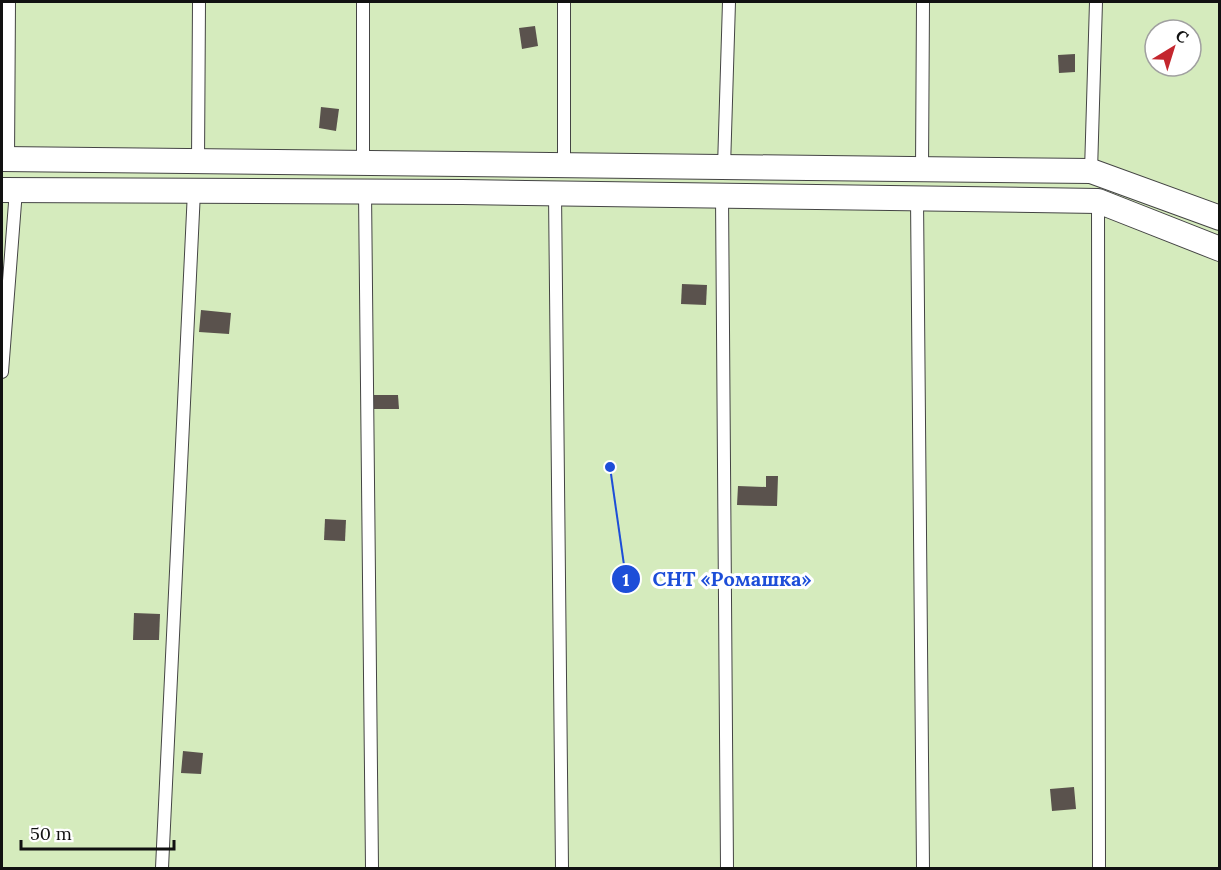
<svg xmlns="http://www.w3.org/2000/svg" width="1221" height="870" viewBox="0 0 1221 870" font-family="Lora,serif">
<rect width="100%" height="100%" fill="#fffdf5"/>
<!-- green -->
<path fill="#d5ebbd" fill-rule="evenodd" d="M2 2H1219V868H2ZM1155 30H1191V66H1155Z"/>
<!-- building -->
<g fill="#5a524d">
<path d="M535 26 538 46 522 49 519 28Z"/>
<path d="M1075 54V72L1059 73 1058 55Z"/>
<path d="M321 107 339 109 336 131 319 128Z"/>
<path d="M682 284 707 285 706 305 681 304Z"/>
<path d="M201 310 231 313 229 334 199 332Z"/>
<path d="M371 395H398L399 409H371Z"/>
<path d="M766 476H778L777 506 737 505 738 486 766 487Z"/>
<path d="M325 519 346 520 345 541 324 540Z"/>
<path d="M134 613 160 614 159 640H133Z"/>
<path d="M183 751 203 753 201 774 181 773Z"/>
<path d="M1074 787 1076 809 1052 811 1050 789Z"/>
</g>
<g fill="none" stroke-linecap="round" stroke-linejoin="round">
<defs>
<g id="lane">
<path d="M564 2V165"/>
<path d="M8 159 9 2"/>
<path d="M198 161 199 2"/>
<path d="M363 163V2"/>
<path d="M724 167 729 2"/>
<path d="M922 169 923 2"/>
<path d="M1091 171 1096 2"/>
<path d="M365 191 372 868"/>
<path d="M555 193 562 868"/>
<path d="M722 195 727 868"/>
<path d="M917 198 923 868"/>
<path d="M1098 201 1099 868"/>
<path d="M2 372 16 190"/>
<path d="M162 868 194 191"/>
</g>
<g id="street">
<path d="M2 159 1091 171 1220 218"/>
<path d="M2 190 462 192 1098 201 1220 249"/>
</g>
</defs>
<!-- lane casing -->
<use href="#lane" stroke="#444" stroke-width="14"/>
<!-- street casing -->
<use href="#street" stroke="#444" stroke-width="26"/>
<!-- lane -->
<use href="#lane" stroke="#fff" stroke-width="12"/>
<!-- street -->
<use href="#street" stroke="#fff" stroke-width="24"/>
</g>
<!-- callouts -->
<path fill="none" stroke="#1d4ed8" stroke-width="2" d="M610 467L626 579"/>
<g fill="#1d4ed8" stroke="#fff" stroke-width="2">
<circle cx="610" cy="467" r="6"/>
<circle cx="626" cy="579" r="15"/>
</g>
<g font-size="18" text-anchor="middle" font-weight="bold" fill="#fff">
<text x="626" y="586">1</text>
</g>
<g font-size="20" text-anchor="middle" font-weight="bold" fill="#1d4ed8" stroke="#fff" stroke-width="6" stroke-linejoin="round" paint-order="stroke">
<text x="732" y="586">СНТ «Ромашка»</text>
</g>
<!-- border -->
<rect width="1221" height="870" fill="none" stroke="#111111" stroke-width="6"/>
<!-- north arrow -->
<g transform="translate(1173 48) rotate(38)"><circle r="28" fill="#ffffff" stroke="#a0a0a0" stroke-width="1.5"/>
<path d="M0-4.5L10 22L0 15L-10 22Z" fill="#c4262e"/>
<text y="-9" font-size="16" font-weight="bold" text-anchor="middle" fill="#111111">С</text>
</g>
<!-- scale -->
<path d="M21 840v9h153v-9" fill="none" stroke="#111111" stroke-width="3"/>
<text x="30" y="840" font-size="18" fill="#111111" stroke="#ffffff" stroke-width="4.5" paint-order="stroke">50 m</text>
</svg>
